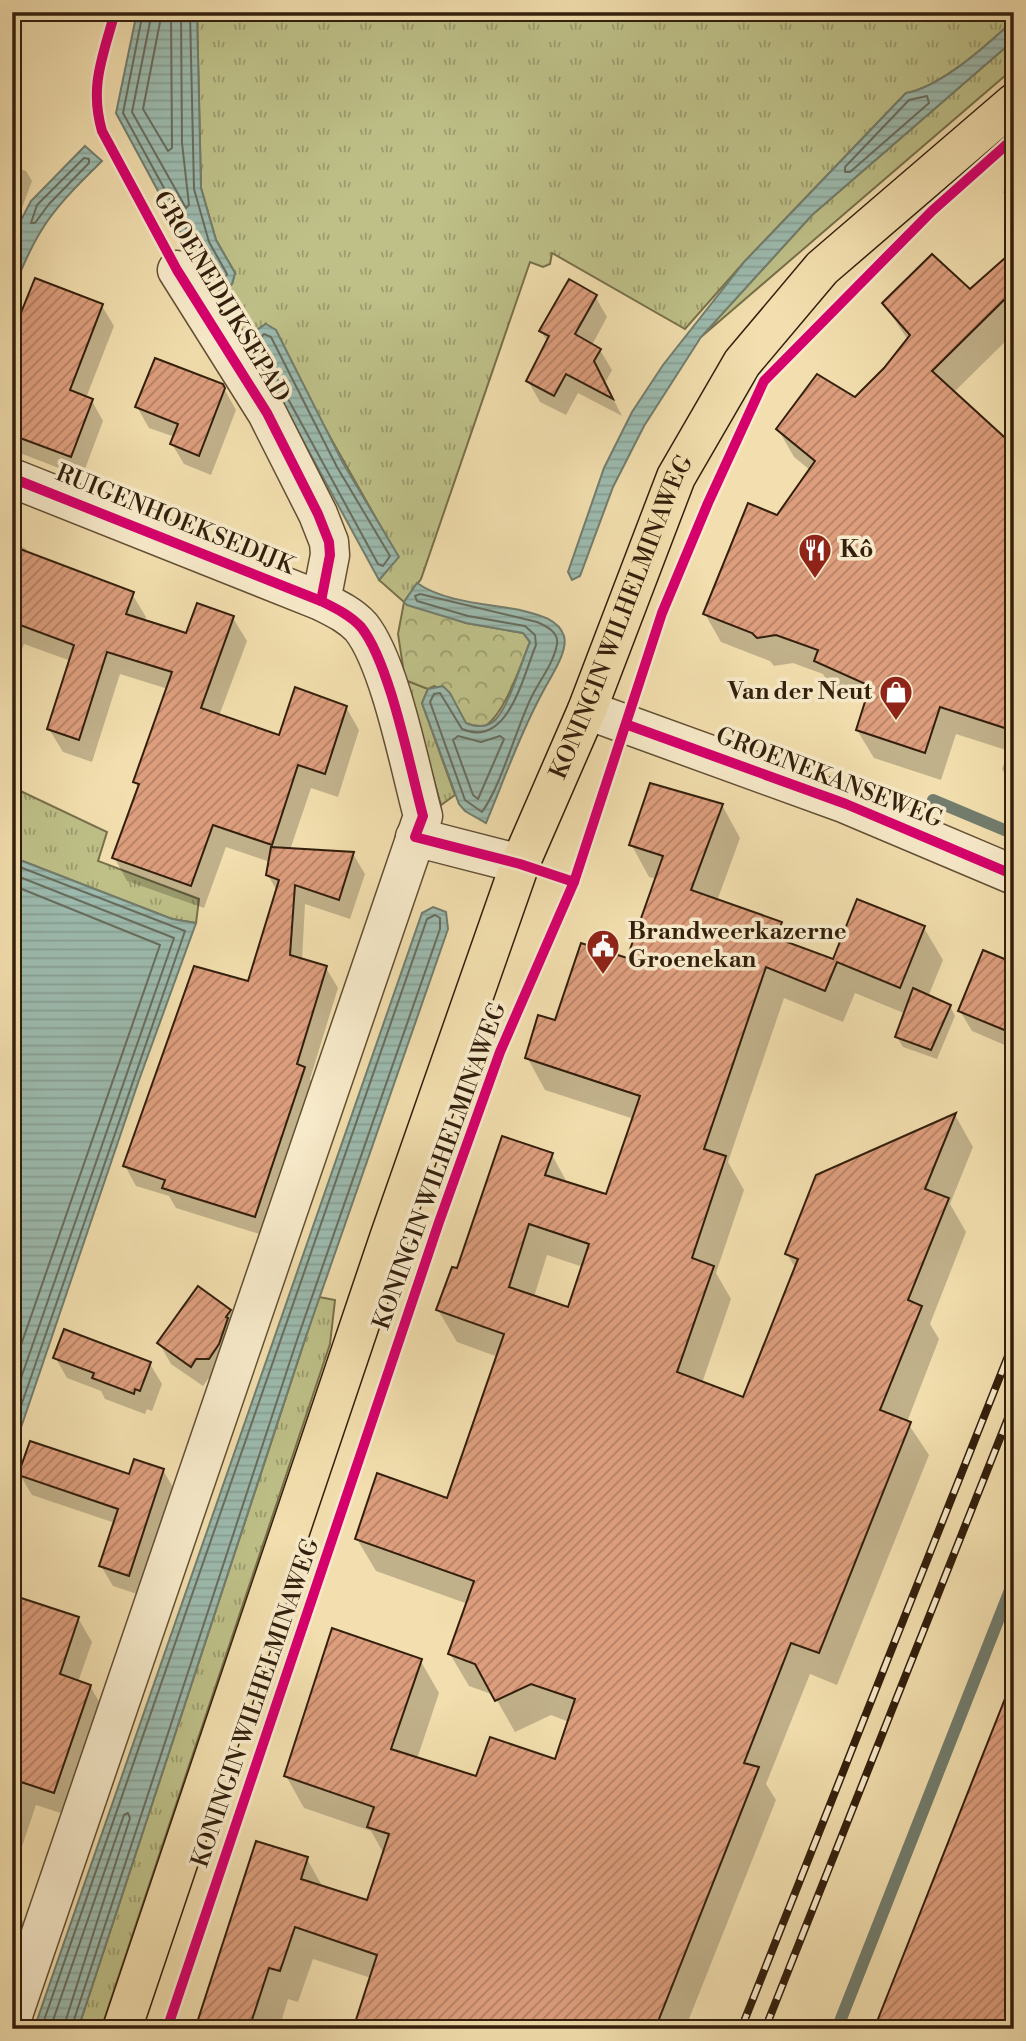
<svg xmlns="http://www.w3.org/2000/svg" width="1026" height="2041" viewBox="0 0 1026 2041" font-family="'Libre Bodoni',serif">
<defs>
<pattern id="grass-tufts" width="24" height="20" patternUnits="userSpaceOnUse" patternTransform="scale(1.75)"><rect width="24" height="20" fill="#bec088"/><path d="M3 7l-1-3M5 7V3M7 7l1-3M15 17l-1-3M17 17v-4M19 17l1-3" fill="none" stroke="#9b9b6e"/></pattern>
<pattern id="forest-crowns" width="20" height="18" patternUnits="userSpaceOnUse" patternTransform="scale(1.75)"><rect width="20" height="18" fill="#bec088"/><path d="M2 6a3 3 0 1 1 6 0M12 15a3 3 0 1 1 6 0" fill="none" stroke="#9b9b6e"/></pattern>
<pattern id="water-rules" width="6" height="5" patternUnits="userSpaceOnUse" patternTransform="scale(1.75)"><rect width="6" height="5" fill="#9cbbaf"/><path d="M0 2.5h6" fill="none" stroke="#87a095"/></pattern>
<pattern id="building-hatch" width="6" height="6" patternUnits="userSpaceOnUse" patternTransform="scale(1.75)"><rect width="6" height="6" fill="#dd9e7d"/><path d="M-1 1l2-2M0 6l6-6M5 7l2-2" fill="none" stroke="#b48065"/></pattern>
</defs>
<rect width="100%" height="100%" fill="#f2deae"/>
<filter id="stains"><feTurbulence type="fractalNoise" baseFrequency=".00286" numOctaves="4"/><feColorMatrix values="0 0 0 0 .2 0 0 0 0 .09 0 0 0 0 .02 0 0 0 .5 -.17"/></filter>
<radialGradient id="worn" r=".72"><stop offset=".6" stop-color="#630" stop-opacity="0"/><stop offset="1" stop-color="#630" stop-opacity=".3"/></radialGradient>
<!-- grass -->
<g fill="url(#grass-tufts)" stroke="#78704a" stroke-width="2">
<path d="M197 12H1014V20C987 45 941 87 906 93L745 261 685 329 552 253 550 264 543 267 530 262 421 579 404 602 379 580 398 557 266 324 249 335 248 340 220 291 232 284 235 273 216 240 201 188Z"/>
<path d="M1014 40V68L701 337 812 215Z"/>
<path d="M405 680 428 689 422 703 455 795 441 805Z"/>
<path d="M12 787 107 832 98 861 199 899 196 923 172 919 12 857Z"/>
<path d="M319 1297 335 1300 330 1344 101 2029H78Z"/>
</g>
<!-- forest -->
<path fill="url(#forest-crowns)" stroke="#78704a" stroke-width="2" d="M404 602 466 623 523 633 530 642C523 658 493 756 464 721 451 703 457 696 434 686L428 689 405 680 398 634Z"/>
<!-- water -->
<g fill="url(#water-rules)" stroke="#727d6e" stroke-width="2">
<path d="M137 12H197L201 188 216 240 235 273 232 284 220 291 208 281 200 269 116 113Z"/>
<path d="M1014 20V40L812 215 701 337 644 426 613 487 580 576 572 580 568 572 604 468 632 412 663 365 745 261 906 93C941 87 987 45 1014 20Z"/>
<path d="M85 146 102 161C53 209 37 227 12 293V237L31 201Z"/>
<path d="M266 324 276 330 343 463 399 557 379 580 248 340 249 335Z"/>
<path d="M417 583C444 602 488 604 520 610 536 614 558 618 564 636 568 651 553 673 546 686 522 729 505 777 486 823L465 811 459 804 422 703 428 689 443 686 450 693 466 723C476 727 488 728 496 719 510 704 521 662 530 642L523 633 466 623 407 605 404 602Z"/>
<path d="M12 857 172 919 196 923 139 1080 12 1454Z"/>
<path d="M433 907 446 912 448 929 304 1342 78 2029H34L422 913Z"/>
</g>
<!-- shadow -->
<g fill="#0003" fill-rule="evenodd">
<path d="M12 166 26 171 32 181 19 216 12 213Z"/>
<path d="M1014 182V211L1003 192Z"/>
<path d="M1014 252V333L953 393 1014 449V789L1002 769 1009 751 956 734 941 780 874 758 857 730 866 704 832 689 823 674 793 663 774 666 770 661 721 642 705 614 810 470 794 457 778 429 855 400 908 340 884 304 970 292Z"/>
<path d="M595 296 607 317 592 345 600 350 612 370 605 383 622 416 578 393 566 415 540 402 528 381 548 343 541 331Z"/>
<path d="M102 306 114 326 86 398 92 401 103 421 82 477 12 450V340Z"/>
<path d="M222 385 236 410 211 475 184 464 172 444 175 437 149 428 137 407Z"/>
<path d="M12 543 25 548 29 554 132 594 146 617 144 621 187 635 233 618 247 641 219 716 280 737 346 707 359 730 338 797 311 788 290 850 353 854 365 874 350 919 305 904 302 960 326 968 338 988 310 1079 315 1088 266 1236 176 1208 169 1196 136 1186 125 1166 249 983 277 891 268 875 270 862 226 847 204 908 127 881 114 857 139 789 135 782 168 689 120 674 92 762 63 752 49 729 71 661 24 644 12 674Z"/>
<path d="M722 805 740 838 717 901 781 923 794 946 834 962 924 928 943 960 928 997 950 1006 955 1016 937 1059 903 1047 897 1037 906 1014 855 993 843 1022 784 998 728 1162 744 1190 716 1273 731 1299 702 1383 744 1399 796 1269 787 1254 955 1115 973 1147 950 1204 966 1232 930 1324 939 1339 907 1422 929 1455 837 1685 810 1674 766 1784 776 1800 685 2029H355L371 1978 313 1959 298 2002 288 1999 279 2029H197L307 1859 324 1889 369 1902 384 1854 371 1831 304 1808 286 1776 420 1660 439 1693 417 1759 477 1779 556 1762 569 1722 551 1715 515 1732 494 1695 469 1686 450 1654 468 1604 376 1571 357 1539 448 1500 498 1357 457 1342 438 1310 458 1271 552 1155 568 1184 607 1196 634 1119 545 1090 527 1057 556 1022 629 960 657 879 649 877 631 844ZM547 1255 583 1267 569 1309 534 1297Z"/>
<path d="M1014 965V1049L972 1031 960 1011Z"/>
<path d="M230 1311 241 1331 220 1379H208L203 1386 171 1364 159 1343Z"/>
<path d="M55 1357 150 1364 162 1384 152 1411 147 1409 145 1414 105 1399 101 1391 67 1378Z"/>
<path d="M163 1470 175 1491 140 1595 113 1586 101 1566 115 1523 32 1495 20 1475 130 1477Z"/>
<path d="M78 1618 92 1642 78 1682 90 1686 104 1710 67 1815 36 1805 12 1876V1704Z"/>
<path d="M999 1718 1014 1724V2029Z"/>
<path d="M12 1905 26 1926 12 1964Z"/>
</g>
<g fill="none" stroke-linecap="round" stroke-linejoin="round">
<!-- shore -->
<g stroke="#686d5e" stroke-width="2">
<path d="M143 12 123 113 206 265 214 277 222 282 227 274 209 242 194 189 190 12"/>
<path d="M152 12 132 112 186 208 189 205 182 143 181 12"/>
<path d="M162 12 143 109 168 151 172 148 171 12"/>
<path d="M927 96 929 103 850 172H845V167L909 100Z"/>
<path d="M84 158 89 159V163L49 204 35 223H31L37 205Z"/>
<path d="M264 334 271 337 337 467 390 556 383 566 378 564 257 342Z"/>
<path d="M420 594 537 622C546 626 559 632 557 644 554 663 539 681 531 698 516 729 501 786 482 812L465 800 430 702 434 694 440 693 462 729C508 749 523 676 536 645L535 635 525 626 468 616 417 601 415 596Z"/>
<path d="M458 736 481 742 500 736 504 739 478 799 473 795 453 740Z"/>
<path d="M12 864 185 931 12 1432"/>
<path d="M12 874 174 938 12 1404"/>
<path d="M12 885 160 945 12 1371"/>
<path d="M41 2029 427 919 435 915 440 918V929L297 1340 71 2029"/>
<path d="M50 2029 124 1815 128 1813 130 1818 63 2029"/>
</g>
<!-- stream -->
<g stroke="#727d6e" stroke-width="12">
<path d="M933 800 1014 834"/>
<path d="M837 2029 1014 1580"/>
</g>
</g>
<!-- building -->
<g fill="url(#building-hatch)" stroke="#331f0c" stroke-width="2" fill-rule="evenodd">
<path d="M1014 250V290L932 371 1014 446V731L940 707 925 753 856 730 870 686 814 661 818 650 776 635 757 638 752 633 703 614 748 503 777 515 815 461 776 429 817 374 855 397 884 368 910 335 882 303 932 254 970 289Z"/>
<path d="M35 278 103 304 70 390 93 399 71 457 12 435V335Z"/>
<path d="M569 279 597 295 575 334 601 349 594 361 613 399 566 374 554 396 526 381 549 336 539 331Z"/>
<path d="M155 358 223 384 225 388 199 456 170 444 178 424 135 407Z"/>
<path d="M12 546 134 592 126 614 186 633 197 603 234 616 201 708 279 735 295 687 347 706 325 774 298 765 272 845 213 825 191 886 112 858 139 784 133 782 172 672 107 652 79 740 47 729 74 645 12 622Z"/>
<path d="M650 783 723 804 691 890 782 922 776 938 833 959 857 899 925 926 900 988 837 962 825 991 766 967 704 1149 726 1156 692 1258 714 1266 677 1372 743 1397 798 1259 785 1254 816 1175 956 1113 925 1189 949 1198 908 1300 922 1306 880 1410 911 1422 819 1653 791 1643 744 1763 759 1767 655 2029H353L377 1955 295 1927 280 1971 269 1968 249 2029H195L256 1841 308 1857 301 1879 367 1900 389 1834 367 1827 374 1807 284 1776 332 1628 422 1659 391 1749 476 1776 490 1737 555 1759 575 1699 531 1684 495 1701 475 1664 448 1654 474 1581 355 1539 377 1473 447 1498 504 1334 436 1310 452 1267 457 1268 502 1136 553 1153 545 1175 606 1194 640 1096 525 1058 538 1015 555 1020 581 943 627 958 663 856 629 845ZM529 1224 589 1244 568 1307 509 1287Z"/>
<path d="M271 847 354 852 339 900 295 885 290 955 327 966 297 1064 305 1067 255 1217 162 1188 165 1180 123 1166 194 966 248 981 279 880 266 875Z"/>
<path d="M983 950 1014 963V1034L958 1011Z"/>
<path d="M913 988 951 1005 931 1050 895 1037Z"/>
<path d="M198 1286 231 1310 226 1317 228 1318 219 1344 209 1359H196L191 1367 157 1343Z"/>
<path d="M64 1329 151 1362 140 1391 135 1389 134 1394 92 1378 94 1373 53 1358Z"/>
<path d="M30 1441 129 1474 134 1459 164 1469 129 1576 99 1566 118 1509 18 1475Z"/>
<path d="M12 1595 79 1617 60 1674 91 1685 54 1793 12 1779V1764L20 1742 12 1736Z"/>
<path d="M1012 1681 1014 2029H874L913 1931Z"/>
</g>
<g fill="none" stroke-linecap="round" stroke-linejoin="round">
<defs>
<g id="minor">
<path d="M177 270 267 413 318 514 329 542 330 555 321 601"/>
<path d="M12 478 321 601C335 608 350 615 361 627 390 663 410 768 423 816L12 2018"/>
<path d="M587 710 846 804 1014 875"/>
<path d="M415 837 520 864"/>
</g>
<g id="major">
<path id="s1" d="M122 2029 389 1238 520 864 587 710 676 477 742 363 822 268 1014 103"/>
</g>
</defs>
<!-- minor casing -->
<use href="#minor" stroke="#634f34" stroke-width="41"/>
<!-- major casing -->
<use href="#major" stroke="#331f0c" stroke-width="41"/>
<!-- minor -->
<use href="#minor" stroke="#f7eaca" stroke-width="38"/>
<!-- major -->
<use href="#major" stroke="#f2deae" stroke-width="38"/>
<defs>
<g id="rail">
<path d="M741 2029 1014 1341"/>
<path d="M765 2029 1014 1403"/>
</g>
</defs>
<!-- rail casing -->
<use href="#rail" stroke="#331f0c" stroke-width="8"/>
<!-- rail -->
<use href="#rail" stroke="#f7eaca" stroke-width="5" stroke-dasharray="16" stroke-linecap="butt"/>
<defs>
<g id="cycleway">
<path d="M115 12C103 56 89 86 102 131L177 270 267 413 318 514 329 542 330 555 321 601"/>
<path d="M12 478 321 601C335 608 350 615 361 627 390 663 410 768 423 816L415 837 520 864 574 882"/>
<path d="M628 725 846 804 1014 875"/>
<path d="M167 2029 439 1222 500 1052 574 882 662 613 708 503 764 381 932 211 1014 138"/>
</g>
</defs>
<!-- cycleway casing -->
<use href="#cycleway" stroke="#f7eaca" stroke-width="15"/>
<!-- cycleway -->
<use href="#cycleway" stroke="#d6006c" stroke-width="10"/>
</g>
<!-- icons -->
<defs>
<symbol id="restaurant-pin" viewBox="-11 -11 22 30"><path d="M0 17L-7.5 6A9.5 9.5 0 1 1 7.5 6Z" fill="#8f2418" stroke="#f7eaca"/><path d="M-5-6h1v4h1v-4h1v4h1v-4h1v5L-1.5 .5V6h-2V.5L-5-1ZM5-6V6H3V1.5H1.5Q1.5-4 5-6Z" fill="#fff"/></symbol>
<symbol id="shop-pin" viewBox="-11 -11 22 30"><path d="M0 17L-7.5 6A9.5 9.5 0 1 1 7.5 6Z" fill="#8f2418" stroke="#f7eaca"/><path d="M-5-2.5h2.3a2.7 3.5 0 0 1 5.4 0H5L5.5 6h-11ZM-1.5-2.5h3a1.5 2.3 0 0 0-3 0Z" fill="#fff"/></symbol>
<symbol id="civic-pin" viewBox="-11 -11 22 30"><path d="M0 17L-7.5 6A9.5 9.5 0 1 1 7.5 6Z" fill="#8f2418" stroke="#f7eaca"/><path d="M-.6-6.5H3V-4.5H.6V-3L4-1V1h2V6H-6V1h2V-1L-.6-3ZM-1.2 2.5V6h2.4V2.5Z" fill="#fff"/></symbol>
</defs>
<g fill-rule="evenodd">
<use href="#restaurant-pin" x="796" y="531" width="38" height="52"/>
<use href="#shop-pin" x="877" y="673" width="38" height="52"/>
<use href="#civic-pin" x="584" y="927" width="38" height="52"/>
</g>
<g text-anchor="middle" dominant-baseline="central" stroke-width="7" stroke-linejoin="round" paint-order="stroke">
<!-- street labels -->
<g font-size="24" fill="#331f0c" stroke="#f7eaca">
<text transform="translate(221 297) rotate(59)">GROENEDIJKSEPAD</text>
<text transform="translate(175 520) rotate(22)">RUIGENHOEKSEDIJK</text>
<text stroke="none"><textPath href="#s1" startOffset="1498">KONINGIN WILHELMINAWEG</textPath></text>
<text transform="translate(829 778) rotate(21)">GROENEKANSEWEG</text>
<text transform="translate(440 1166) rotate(-70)">KONINGIN WILHELMINAWEG</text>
<text transform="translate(256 1703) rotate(-71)">KONINGIN WILHELMINAWEG</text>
</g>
<!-- poi labels -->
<g font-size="24" font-weight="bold" fill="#331f0c" stroke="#f7eaca" text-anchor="start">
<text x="840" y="550">Kô</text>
<text x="872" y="692" text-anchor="end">Van der Neut</text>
<text x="628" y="932">Brandweerkazerne<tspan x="628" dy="28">Groenekan</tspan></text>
</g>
</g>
<!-- margin -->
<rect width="1026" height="2041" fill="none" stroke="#f2deae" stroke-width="42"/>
<rect x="14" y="14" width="998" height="2013" fill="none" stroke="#331f0c" stroke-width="3.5"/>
<rect x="21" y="21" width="984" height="1999" fill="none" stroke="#331f0c" stroke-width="2"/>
<rect width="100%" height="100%" filter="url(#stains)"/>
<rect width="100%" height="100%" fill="url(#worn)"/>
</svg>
